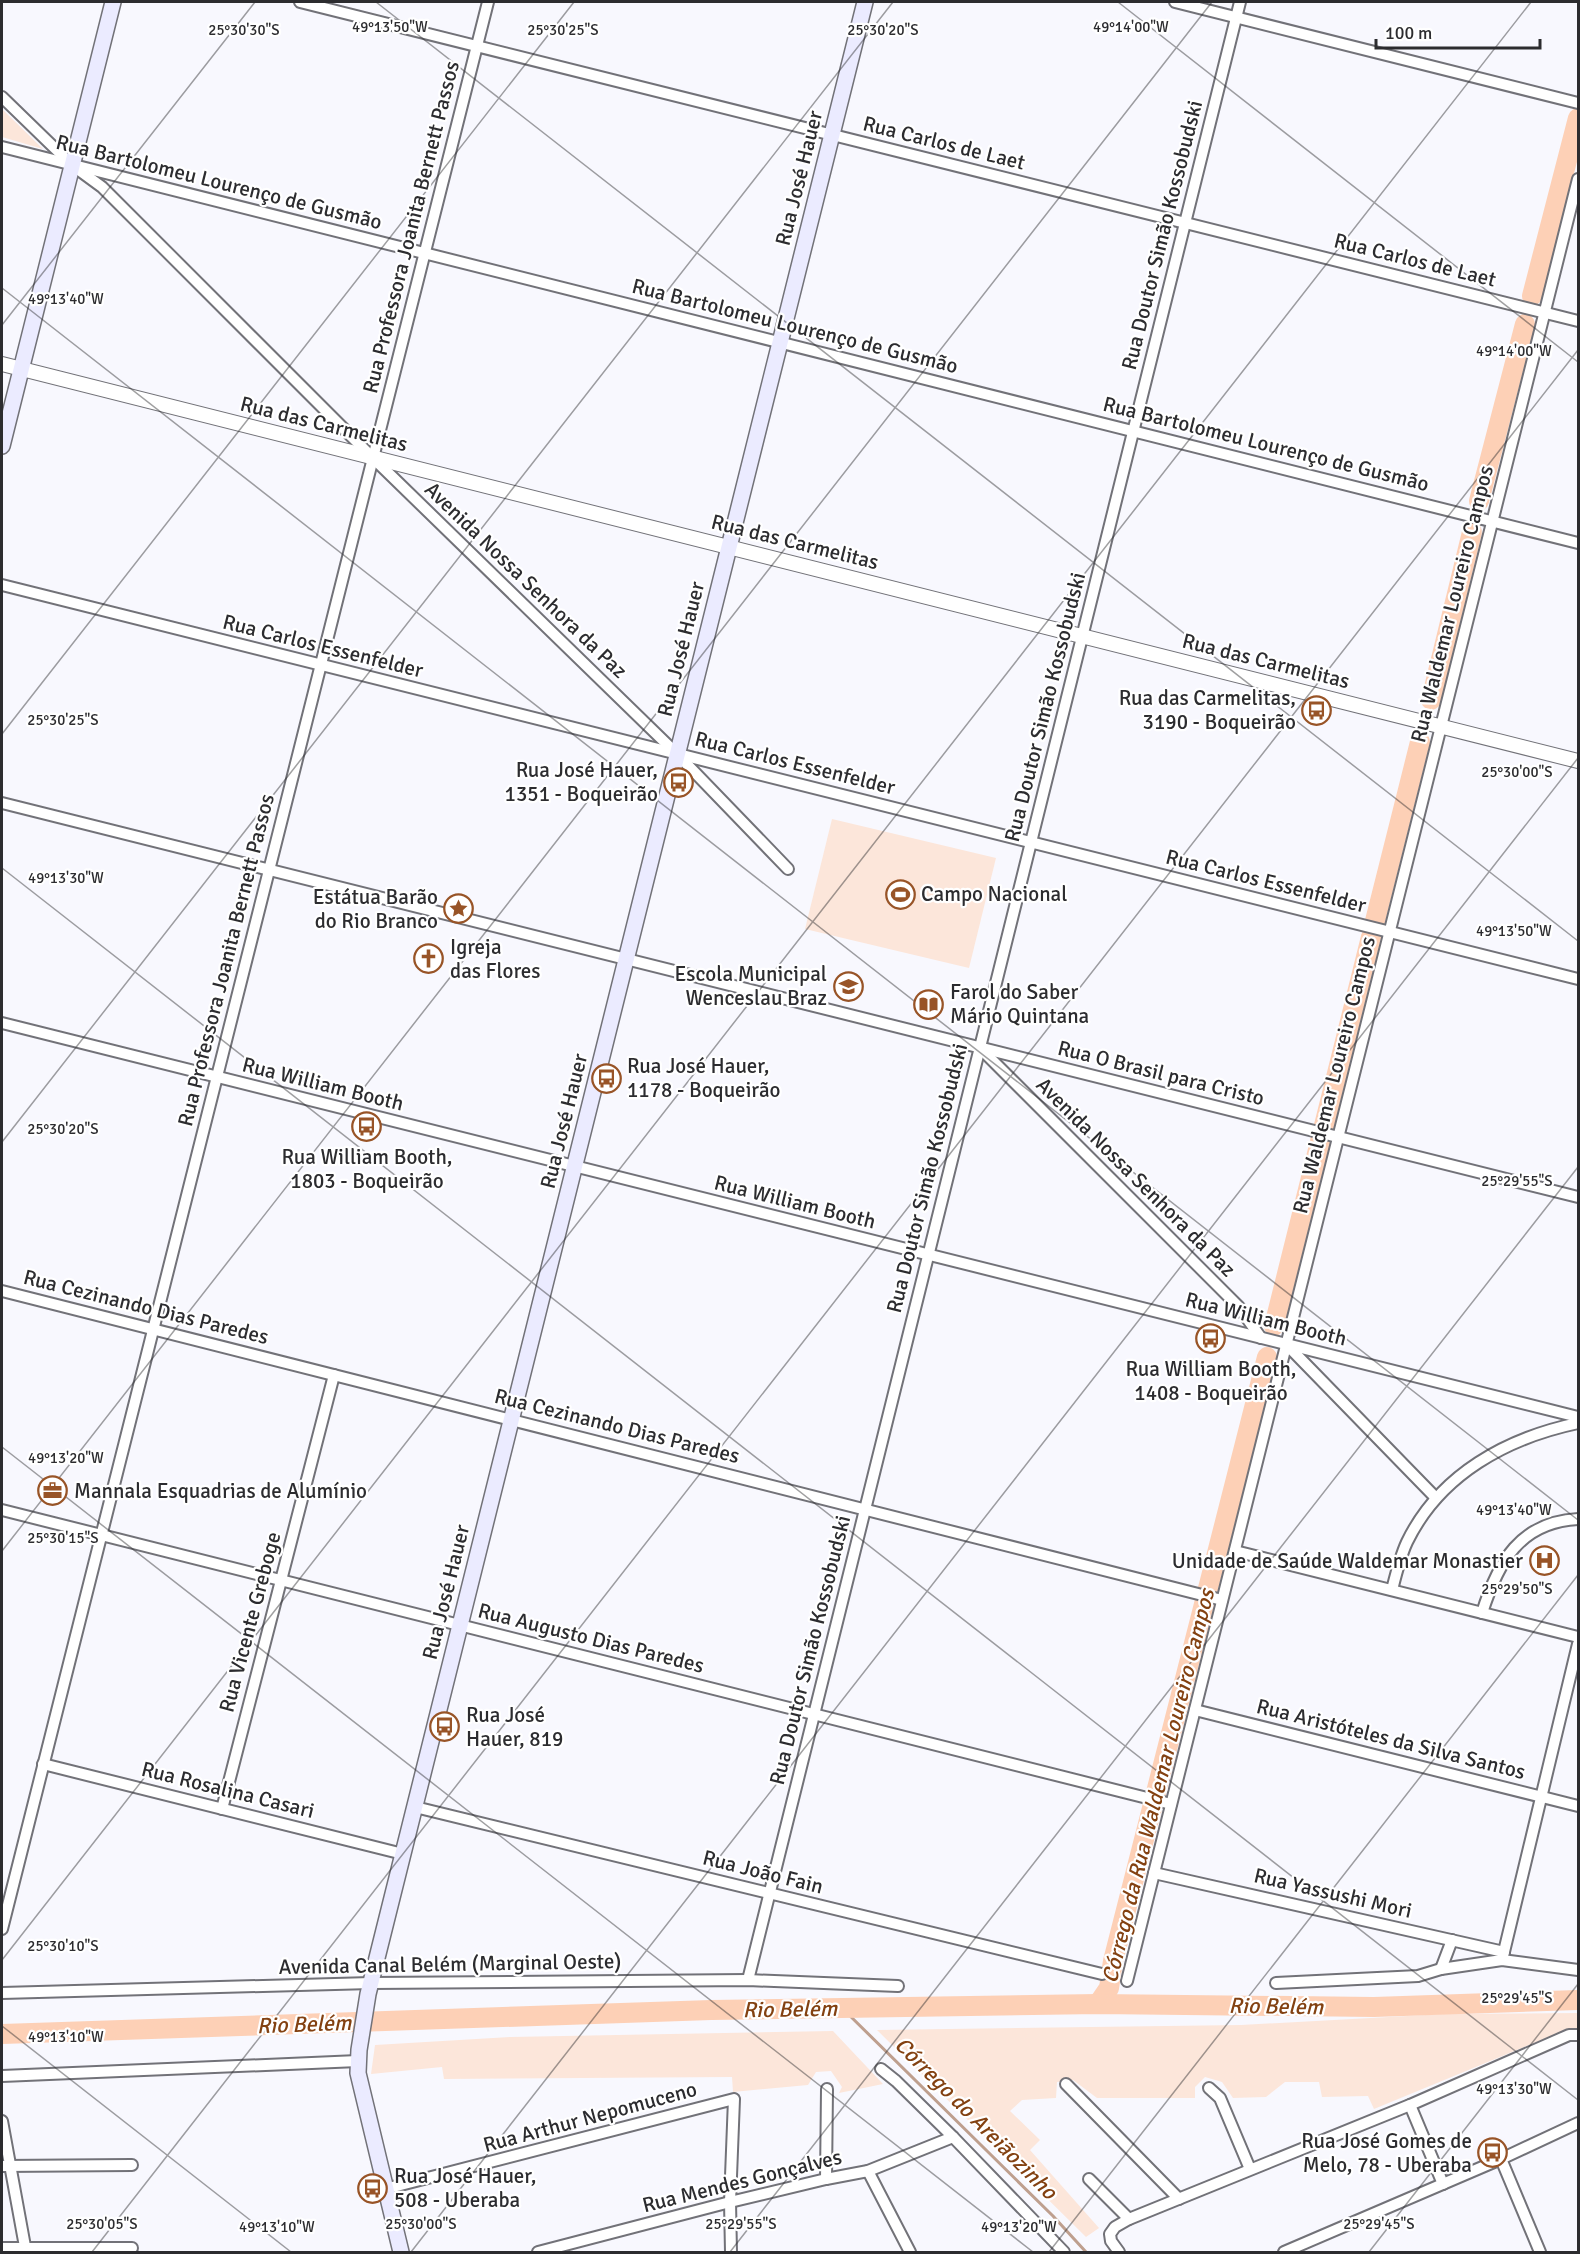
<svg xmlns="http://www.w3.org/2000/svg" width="1580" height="2254" font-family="Signika,sans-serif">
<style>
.green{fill:#fce6da}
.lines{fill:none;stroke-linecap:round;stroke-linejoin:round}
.stream{stroke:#be9f8e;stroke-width:3}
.river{stroke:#fdd0b6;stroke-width:20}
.minor-casing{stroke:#727278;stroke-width:14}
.tertiary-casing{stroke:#727278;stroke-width:16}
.secondary-casing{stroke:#727278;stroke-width:18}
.minor{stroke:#fff;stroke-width:10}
.tertiary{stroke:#fff;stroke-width:14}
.secondary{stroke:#ebebff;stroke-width:15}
.ticks{fill:none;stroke:#2c2c2f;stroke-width:1.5;stroke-opacity:0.45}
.labels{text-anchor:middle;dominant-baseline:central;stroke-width:4.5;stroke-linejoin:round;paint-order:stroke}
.street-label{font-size:21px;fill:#2c2c2f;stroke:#fff}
.poi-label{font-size:21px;fill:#2c2c2f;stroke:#fff;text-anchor:start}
.water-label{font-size:22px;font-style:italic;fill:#834111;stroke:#fff}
.ticks-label{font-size:15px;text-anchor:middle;fill:#2c2c2f;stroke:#fff;stroke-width:4.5;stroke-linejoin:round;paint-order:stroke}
</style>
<rect width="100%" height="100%" fill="#f8f8fe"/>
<!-- green -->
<g class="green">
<path d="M2 109 43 149 2 137Z"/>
<path d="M832 819 996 858 969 968 805 929Z"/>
<path d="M1578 2013V2030L1563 2031 1374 2109 1368 2096 1322 2097 1319 2082H1285L1266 2097 1233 2098 1222 2082 1205 2077 1195 2087V2098H1097L1073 2080 1057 2082 1056 2098 1022 2100 1010 2111 1040 2140 1030 2150 1099 2228 1086 2237 877 2030 1241 2025 1444 2014Z"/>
<path d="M833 2031 883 2084 839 2093 842 2087 831 2071 816 2072 808 2085 733 2092 732 2077 444 2079 442 2067 371 2074 375 2045 510 2037Z"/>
</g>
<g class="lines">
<!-- stream -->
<path class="stream" d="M842 2008 1053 2216 1086 2252"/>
<!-- river -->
<g class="river">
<path d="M1532 296 1578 118"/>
<path d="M1479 501 1525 324"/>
<path d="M1431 700 1472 532"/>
<path d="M1375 921 1420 742"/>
<path d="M1274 1326 1371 937"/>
<path d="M1098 2004 1109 1988 1113 1961 1267 1357"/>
<path d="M2 2034 711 2010 1098 2004 1374 2007 1578 2000"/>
</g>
<defs>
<g id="minor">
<path d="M300 2 1578 321"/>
<path d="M1175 2 1578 103"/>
<path d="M2 97 72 165 102 187 373 458 677 754 788 869"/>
<path d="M2 147 1578 543"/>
<path d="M2 585 1578 979"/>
<path d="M2 803 1578 1197"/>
<path d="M2 1023 1578 1417"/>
<path d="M980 1048 1239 1307 1261 1338"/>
<path d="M2 1291 1222 1600"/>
<path d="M1287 1345 1436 1498"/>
<path d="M2 1510 1171 1804"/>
<path d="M1235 1551 1578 1637"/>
<path d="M1392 1590C1396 1574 1400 1557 1407 1542 1440 1474 1507 1438 1578 1423"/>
<path d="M1482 1613C1498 1562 1520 1522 1578 1519"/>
<path d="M1195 1710 1578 1806"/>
<path d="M43 1764 403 1854"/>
<path d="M415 1807 1102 1974"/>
<path d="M222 1809 334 1375"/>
<path d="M1154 1873 1504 1952"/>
<path d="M2 1929 488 2"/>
<path d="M1502 1960 1578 1644"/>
<path d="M1441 1969 1452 1940"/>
<path d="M748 1980 1240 2"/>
<path d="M1127 1981 1578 179"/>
<path d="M1276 1983 1418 1976 1441 1969 1502 1960 1578 1970"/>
<path d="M2 1993 371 1983 748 1980 898 1986"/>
<path d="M881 2069 896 2081 953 2137 1064 2252"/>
<path d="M2 2076 358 2061"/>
<path d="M1066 2084 1179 2199"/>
<path d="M1209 2088 1220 2098 1250 2169"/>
<path d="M1410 2105 1443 2184"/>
<path d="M2 2121 26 2252"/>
<path d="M1501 2159 1540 2252"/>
<path d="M2 2166 132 2165"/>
<path d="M868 2171 910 2252"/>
<path d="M826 2179 827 2089"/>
<path d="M1089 2179 1129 2219"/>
<path d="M385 2189 734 2099 730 2202 731 2252"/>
<path d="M2 2248H132"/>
<path d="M538 2252 730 2202 826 2179 868 2171 953 2137"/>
<path d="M1119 2252 1111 2241 1110 2234 1115 2227 1129 2219 1410 2105 1569 2035H1578"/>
<path d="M1284 2252 1501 2159 1578 2123"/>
</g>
<path id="tertiary" d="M2 364 1578 761"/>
<g id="secondary">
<path d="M2 446 113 2"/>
<path d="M401 2252 358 2073 359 2050 368 1994 865 2"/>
</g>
</defs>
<!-- minor casing -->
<use href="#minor" class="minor-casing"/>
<!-- tertiary casing -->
<use href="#tertiary" class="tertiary-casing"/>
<!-- secondary casing -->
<use href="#secondary" class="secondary-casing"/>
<!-- minor -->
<use href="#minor" class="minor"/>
<!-- tertiary -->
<use href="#tertiary" class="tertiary"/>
<!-- secondary -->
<use href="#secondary" class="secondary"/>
</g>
<!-- ticks -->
<path class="ticks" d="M376 2 1578 941M1118 2 1578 362M2 288 1578 1520M2 325 255 2M2 734 574 2M2 868 1578 2100M2 1142 893 2M2 1447 1033 2252M2 1551 1212 2M2 1960 1531 2M2 2026 291 2252M92 2252 1578 350M411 2252 1578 758M730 2252 1578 1167M1049 2252 1578 1575M1369 2252 1578 1984"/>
<!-- icons -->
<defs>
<symbol id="bus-ring" viewBox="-11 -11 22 22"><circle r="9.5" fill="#fff" stroke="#985427" stroke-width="1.5"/><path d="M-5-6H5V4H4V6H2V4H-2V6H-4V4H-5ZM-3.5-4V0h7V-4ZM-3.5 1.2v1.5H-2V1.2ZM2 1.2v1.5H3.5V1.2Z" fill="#985427"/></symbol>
<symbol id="stadium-ring" viewBox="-11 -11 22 22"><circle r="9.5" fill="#fff" stroke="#985427" stroke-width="1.5"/><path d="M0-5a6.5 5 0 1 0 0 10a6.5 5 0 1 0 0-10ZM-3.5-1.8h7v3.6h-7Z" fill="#985427"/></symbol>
<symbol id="sight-ring" viewBox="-11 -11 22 22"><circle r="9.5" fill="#fff" stroke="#985427" stroke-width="1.5"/><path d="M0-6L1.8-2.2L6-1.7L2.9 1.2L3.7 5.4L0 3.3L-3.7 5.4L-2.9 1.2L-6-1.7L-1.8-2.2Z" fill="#985427"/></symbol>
<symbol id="church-ring" viewBox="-11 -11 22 22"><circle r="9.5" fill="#fff" stroke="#985427" stroke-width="1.5"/><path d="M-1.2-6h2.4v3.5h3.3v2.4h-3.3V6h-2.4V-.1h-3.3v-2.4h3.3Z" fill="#985427"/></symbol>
<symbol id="school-ring" viewBox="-11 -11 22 22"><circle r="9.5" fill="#fff" stroke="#985427" stroke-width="1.5"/><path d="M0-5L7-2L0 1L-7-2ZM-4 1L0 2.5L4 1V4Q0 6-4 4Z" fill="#985427"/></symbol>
<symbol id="library-ring" viewBox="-11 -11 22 22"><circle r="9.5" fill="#fff" stroke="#985427" stroke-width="1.5"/><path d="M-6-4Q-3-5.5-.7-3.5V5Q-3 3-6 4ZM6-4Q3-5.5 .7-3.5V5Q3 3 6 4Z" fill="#985427"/></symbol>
<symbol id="office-ring" viewBox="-11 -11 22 22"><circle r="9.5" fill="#fff" stroke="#985427" stroke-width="1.5"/><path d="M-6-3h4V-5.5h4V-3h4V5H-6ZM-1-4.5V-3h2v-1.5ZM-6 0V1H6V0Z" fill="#985427"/></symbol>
<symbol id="hospital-ring" viewBox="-11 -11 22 22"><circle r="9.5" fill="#fff" stroke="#985427" stroke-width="1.5"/><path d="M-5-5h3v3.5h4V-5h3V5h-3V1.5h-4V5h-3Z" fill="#985427"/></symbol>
</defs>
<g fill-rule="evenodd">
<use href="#bus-ring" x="1300" y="694" width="33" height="33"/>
<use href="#bus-ring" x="662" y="766" width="33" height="33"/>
<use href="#stadium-ring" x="884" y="878" width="33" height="33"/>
<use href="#sight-ring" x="442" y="892" width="33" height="33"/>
<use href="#church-ring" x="412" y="942" width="33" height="33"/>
<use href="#school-ring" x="832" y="970" width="33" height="33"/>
<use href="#library-ring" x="912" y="988" width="33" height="33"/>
<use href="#bus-ring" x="590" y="1062" width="33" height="33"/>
<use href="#bus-ring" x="350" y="1110" width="33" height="33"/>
<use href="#bus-ring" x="1194" y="1322" width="33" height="33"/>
<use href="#office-ring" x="36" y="1474" width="33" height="33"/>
<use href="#hospital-ring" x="1528" y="1544" width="33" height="33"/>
<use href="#bus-ring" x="428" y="1710" width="33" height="33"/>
<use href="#bus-ring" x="1476" y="2136" width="33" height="33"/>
<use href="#bus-ring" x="356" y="2172" width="33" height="33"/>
</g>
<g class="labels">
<!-- street labels -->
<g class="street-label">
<text transform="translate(944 143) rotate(14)">Rua Carlos de Laet</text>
<text transform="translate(799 178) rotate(-76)">Rua José Hauer</text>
<text transform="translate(219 182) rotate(14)">Rua Bartolomeu Lourenço de Gusmão</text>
<text transform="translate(411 227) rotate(-76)">Rua Professora Joanita Bernett Passos</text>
<text transform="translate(1162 235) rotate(-76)">Rua Doutor Simão Kossobudski</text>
<text transform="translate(1415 260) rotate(14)">Rua Carlos de Laet</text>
<text transform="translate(795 326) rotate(14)">Rua Bartolomeu Lourenço de Gusmão</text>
<text transform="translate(324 424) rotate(14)">Rua das Carmelitas</text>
<text transform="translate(1266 444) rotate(14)">Rua Bartolomeu Lourenço de Gusmão</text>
<text transform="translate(795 542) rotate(14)">Rua das Carmelitas</text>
<text transform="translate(526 580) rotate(44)">Avenida Nossa Senhora da Paz</text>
<text transform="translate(1452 604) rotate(-76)">Rua Waldemar Loureiro Campos</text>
<text transform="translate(323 646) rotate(14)">Rua Carlos Essenfelder</text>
<text transform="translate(681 649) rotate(-76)">Rua José Hauer</text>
<text transform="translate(1266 661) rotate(14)">Rua das Carmelitas</text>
<text transform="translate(1045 707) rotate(-76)">Rua Doutor Simão Kossobudski</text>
<text transform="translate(795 763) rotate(14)">Rua Carlos Essenfelder</text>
<text transform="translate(1266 881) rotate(14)">Rua Carlos Essenfelder</text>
<text transform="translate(226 960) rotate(-76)">Rua Professora Joanita Bernett Passos</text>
<text transform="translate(1161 1073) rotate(14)">Rua O Brasil para Cristo</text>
<text transform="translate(1334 1075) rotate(-76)">Rua Waldemar Loureiro Campos</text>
<text transform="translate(323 1084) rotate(14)">Rua William Booth</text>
<text transform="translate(564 1121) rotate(-76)">Rua José Hauer</text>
<text transform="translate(1136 1177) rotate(45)">Avenida Nossa Senhora da Paz</text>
<text transform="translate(927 1178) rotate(-76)">Rua Doutor Simão Kossobudski</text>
<text transform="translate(795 1202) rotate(14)">Rua William Booth</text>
<text transform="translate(146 1307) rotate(14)">Rua Cezinando Dias Paredes</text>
<text transform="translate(1266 1319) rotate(14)">Rua William Booth</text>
<text transform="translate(617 1426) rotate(14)">Rua Cezinando Dias Paredes</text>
<text transform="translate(446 1592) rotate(-76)">Rua José Hauer</text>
<text transform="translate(250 1622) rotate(-75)">Rua Vicente Greboge</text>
<text transform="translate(591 1638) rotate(14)">Rua Augusto Dias Paredes</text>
<text transform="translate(810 1650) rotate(-76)">Rua Doutor Simão Kossobudski</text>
<text transform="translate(1391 1739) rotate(14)">Rua Aristóteles da Silva Santos</text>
<text transform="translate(228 1790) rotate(14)">Rua Rosalina Casari</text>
<text transform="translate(763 1872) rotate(14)">Rua João Fain</text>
<text transform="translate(1333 1893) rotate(13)">Rua Yassushi Mori</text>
<text transform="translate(450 1964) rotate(-1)">Avenida Canal Belém (Marginal Oeste)</text>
<text transform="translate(590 2117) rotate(-15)">Rua Arthur Nepomuceno</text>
<text transform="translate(742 2181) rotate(-14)">Rua Mendes Gonçalves</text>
</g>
<!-- poi labels -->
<g class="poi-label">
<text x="1296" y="698" text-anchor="end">Rua das Carmelitas,<tspan x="1296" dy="24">3190 - Boqueirão</tspan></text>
<text x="658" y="770" text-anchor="end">Rua José Hauer,<tspan x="658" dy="24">1351 - Boqueirão</tspan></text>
<text x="921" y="894">Campo Nacional</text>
<text x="438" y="897" text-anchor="end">Estátua Barão<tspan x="438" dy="24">do Rio Branco</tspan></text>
<text x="450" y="947">Igreja<tspan x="450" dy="24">das Flores</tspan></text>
<text x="827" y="974" text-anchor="end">Escola Municipal<tspan x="827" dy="24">Wenceslau Braz</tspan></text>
<text x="950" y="992">Farol do Saber<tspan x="950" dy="24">Mário Quintana</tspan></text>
<text x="627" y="1066">Rua José Hauer,<tspan x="627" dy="24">1178 - Boqueirão</tspan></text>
<text x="367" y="1157" text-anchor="middle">Rua William Booth,<tspan x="367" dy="24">1803 - Boqueirão</tspan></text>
<text x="1211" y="1369" text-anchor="middle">Rua William Booth,<tspan x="1211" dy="24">1408 - Boqueirão</tspan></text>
<text x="74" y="1491">Mannala Esquadrias de Alumínio</text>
<text x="1523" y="1561" text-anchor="end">Unidade de Saúde Waldemar Monastier</text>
<text x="466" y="1715">Rua José<tspan x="466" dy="24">Hauer, 819</tspan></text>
<text x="1472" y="2141" text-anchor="end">Rua José Gomes de<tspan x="1472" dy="24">Melo, 78 - Uberaba</tspan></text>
<text x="394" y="2176">Rua José Hauer,<tspan x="394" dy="24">508 - Uberaba</tspan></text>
</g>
<!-- water labels -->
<g class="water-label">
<text transform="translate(1158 1786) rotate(-76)">Córrego da Rua Waldemar Loureiro Campos</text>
<text transform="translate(1276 2006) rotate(1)">Rio Belém</text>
<text transform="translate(790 2009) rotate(-1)">Rio Belém</text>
<text transform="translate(304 2024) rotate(-2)">Rio Belém</text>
<text transform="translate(976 2118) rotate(45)">Córrego do Areiãozinho</text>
</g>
</g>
<g class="ticks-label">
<text x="390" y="32">49°13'50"W</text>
<text x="1131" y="32">49°14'00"W</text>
<text x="244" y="35">25°30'30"S</text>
<text x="563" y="35">25°30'25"S</text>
<text x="883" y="35">25°30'20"S</text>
<text x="66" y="304">49°13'40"W</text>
<text x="1514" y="356">49°14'00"W</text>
<text x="63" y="725">25°30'25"S</text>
<text x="1517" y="777">25°30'00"S</text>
<text x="66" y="883">49°13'30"W</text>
<text x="1514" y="936">49°13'50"W</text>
<text x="63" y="1134">25°30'20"S</text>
<text x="1517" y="1186">25°29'55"S</text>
<text x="66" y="1463">49°13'20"W</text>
<text x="1514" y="1515">49°13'40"W</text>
<text x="63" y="1543">25°30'15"S</text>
<text x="1517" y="1594">25°29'50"S</text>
<text x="63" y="1951">25°30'10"S</text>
<text x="1517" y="2003">25°29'45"S</text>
<text x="66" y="2042">49°13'10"W</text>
<text x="1514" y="2094">49°13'30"W</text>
<text x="102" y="2229">25°30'05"S</text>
<text x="421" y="2229">25°30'00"S</text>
<text x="741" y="2229">25°29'55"S</text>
<text x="1379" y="2229">25°29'45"S</text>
<text x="277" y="2232">49°13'10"W</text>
<text x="1019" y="2232">49°13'20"W</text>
</g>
<!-- border -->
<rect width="1580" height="2254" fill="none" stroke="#2c2c2f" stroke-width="6"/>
<!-- scale -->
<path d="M1376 39v9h164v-9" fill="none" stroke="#2c2c2f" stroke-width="3"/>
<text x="1385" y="39" font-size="18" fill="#2c2c2f" stroke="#ffffff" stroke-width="4.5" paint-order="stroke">100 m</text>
</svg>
